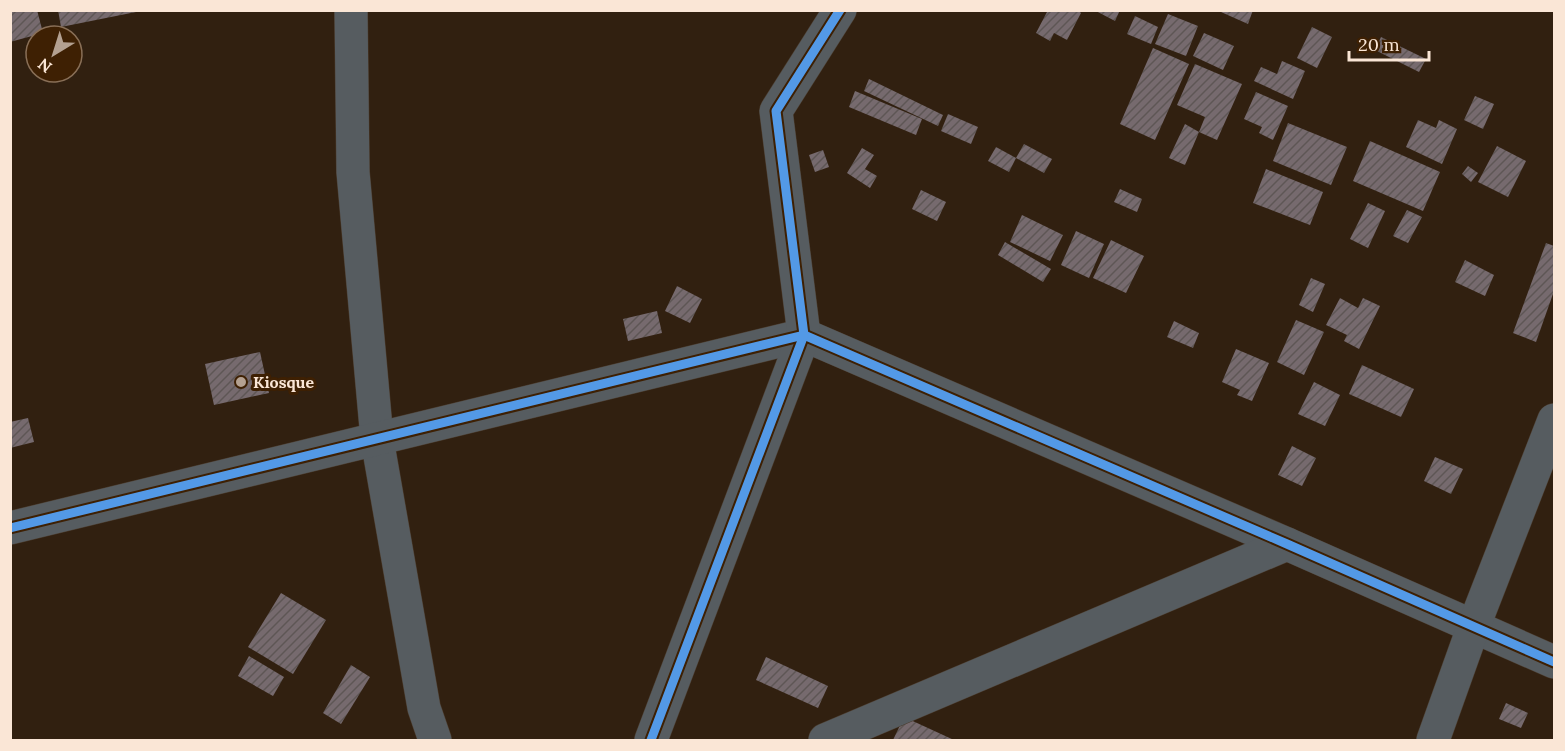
<svg xmlns="http://www.w3.org/2000/svg" width="1565" height="751" font-family="Lora,serif">
<style>
.building{fill:url(#building-hatch)}
.lines{fill:none;stroke-linecap:round;stroke-linejoin:round}
.minor-casing{stroke:#4b3c2e;stroke-width:34}
.minor{stroke:#565c60;stroke-width:33}
.cycleway-casing{stroke:#3e2003;stroke-width:13}
.cycleway{stroke:#5399e6;stroke-width:9}
.poi-dot{fill:#b4a191;stroke:#3e2003;stroke-width:2}
.labels{text-anchor:middle;dominant-baseline:central;stroke-width:6;stroke-linejoin:round;paint-order:stroke}
.poi-label{font-size:16px;font-weight:bold;fill:#fae6d6;stroke:#3e2003;text-anchor:start}
</style>
<defs>
<pattern id="building-hatch" width="6" height="6" patternUnits="userSpaceOnUse" patternTransform="scale(1.5)"><rect width="6" height="6" fill="#766a6e"/><path d="M-1 1l2-2M0 6l6-6M5 7l2-2" fill="none" stroke="#5e5655"/></pattern>
</defs>
<rect width="100%" height="100%" fill="#312010"/>
<!-- building -->
<g class="building">
<path d="M10 10H37L43 33 10 42Z"/>
<path d="M58 10H136V12L61 27Z"/>
<path d="M1048 10H1078L1081 13 1067 40 1054 33 1050 41 1036 33Z"/>
<path d="M1094 10H1120L1115 21Z"/>
<path d="M1222 10H1253L1248 24 1221 12Z"/>
<path d="M1168 14 1198 26 1186 56 1155 44Z"/>
<path d="M1135 16 1158 27 1151 44 1127 34Z"/>
<path d="M1312 27 1332 37 1317 68 1297 58Z"/>
<path d="M1204 33 1234 46 1223 70 1193 56Z"/>
<path d="M1381 37 1426 59 1419 72 1375 50Z"/>
<path d="M1153 48 1189 64 1155 140 1120 124Z"/>
<path d="M1282 61 1305 71 1293 99 1254 81 1261 67 1277 74Z"/>
<path d="M1195 64 1242 84 1217 140 1199 132 1185 165 1169 158 1185 124 1199 132 1205 117 1177 105Z"/>
<path d="M869 79 943 115 938 126 864 91Z"/>
<path d="M855 91 922 119 916 135 849 107Z"/>
<path d="M1256 92 1288 106 1273 140 1259 133 1262 127 1244 119Z"/>
<path d="M1475 96 1494 104 1483 129 1464 120Z"/>
<path d="M948 114 978 127 971 144 941 131Z"/>
<path d="M1418 120 1436 128 1439 120 1457 129 1442 164 1406 147Z"/>
<path d="M1288 123 1347 147 1331 185 1273 161Z"/>
<path d="M1370 141 1440 172 1423 211 1353 181Z"/>
<path d="M1024 144 1052 159 1044 173 1016 158Z"/>
<path d="M1497 146 1526 161 1508 197 1478 182Z"/>
<path d="M996 147 1016 158 1009 172 988 161Z"/>
<path d="M862 148 874 155 865 169 877 176 870 188 847 173Z"/>
<path d="M823 150 829 167 815 172 809 155Z"/>
<path d="M1468 166 1478 173 1471 182 1462 174Z"/>
<path d="M1266 169 1323 192 1310 225 1253 203Z"/>
<path d="M1120 189 1142 199 1137 212 1114 202Z"/>
<path d="M921 190 946 202 937 221 912 209Z"/>
<path d="M1368 203 1385 211 1368 248 1350 239Z"/>
<path d="M1407 210 1422 217 1408 243 1393 236Z"/>
<path d="M1022 215 1063 235 1050 261 1010 242Z"/>
<path d="M1076 231 1104 244 1089 278 1061 265Z"/>
<path d="M1111 240 1144 256 1126 293 1093 278Z"/>
<path d="M1005 242 1051 269 1043 282 998 255Z"/>
<path d="M1546 243 1554 246V291L1536 342 1513 333Z"/>
<path d="M1465 260 1494 275 1485 296 1455 282Z"/>
<path d="M1311 278 1325 284 1313 312 1299 305Z"/>
<path d="M677 286 702 299 690 323 665 311Z"/>
<path d="M1340 298 1358 308 1363 298 1380 306 1359 349 1344 341 1347 335 1326 325Z"/>
<path d="M657 311 662 333 628 341 623 319Z"/>
<path d="M1296 320 1324 332 1304 375 1277 362Z"/>
<path d="M1174 321 1199 333 1193 348 1167 337Z"/>
<path d="M1236 349 1269 363 1252 401 1237 395 1240 390 1222 382Z"/>
<path d="M260 352 269 393 214 405 205 364Z"/>
<path d="M1362 365 1414 389 1401 417 1349 394Z"/>
<path d="M1314 382 1340 395 1325 426 1298 414Z"/>
<path d="M28 418 34 442 10 448V422Z"/>
<path d="M1292 446 1316 458 1302 486 1278 475Z"/>
<path d="M1435 457 1463 469 1451 494 1424 481Z"/>
<path d="M281 593 326 620 293 674 248 647Z"/>
<path d="M249 656 284 677 273 696 238 676Z"/>
<path d="M766 657 828 686 818 708 756 680Z"/>
<path d="M351 665 370 677 341 724 323 713Z"/>
<path d="M1506 703 1528 713 1521 728 1499 719Z"/>
<path d="M904 717 954 740H893Z"/>
</g>
<g class="lines">
<defs>
<g id="minor">
<path d="M351 10 353 172 377 439 424 708 435 740"/>
<path d="M10 528 804 335 1287 544 1554 662"/>
<path d="M651 740 804 335 776 111 840 10"/>
<path d="M825 740 1287 544"/>
<path d="M1433 740 1473 628 1554 420"/>
</g>
</defs>
<!-- minor casing -->
<use href="#minor" class="minor-casing"/>
<!-- minor -->
<use href="#minor" class="minor"/>
<defs>
<g id="cycleway">
<path d="M10 528 804 335 1287 544 1554 662"/>
<path d="M651 740 804 335 776 111 840 10"/>
</g>
</defs>
<!-- cycleway casing -->
<use href="#cycleway" class="cycleway-casing"/>
<!-- cycleway -->
<use href="#cycleway" class="cycleway"/>
</g>
<!-- markers -->
<circle class="poi-dot" cx="241" cy="382" r="6"/>
<g class="labels">
<!-- poi labels -->
<g class="poi-label">
<text x="253" y="382">Kiosque</text>
</g>
</g>
<!-- border -->
<rect width="1565" height="751" fill="none" stroke="#fae6d6" stroke-width="24"/>
<!-- north arrow -->
<g transform="translate(54 54) rotate(218)"><circle r="28" fill="#3e2003" stroke="#896f57" stroke-width="1.5"/>
<path d="M0-4.5L10 22L0 15L-10 22Z" fill="#b4a191"/>
<text y="-9" font-size="16" font-weight="bold" text-anchor="middle" fill="#fae6d6">N</text>
</g>
<!-- scale -->
<path d="M1349 51v9h80v-9" fill="none" stroke="#fae6d6" stroke-width="3"/>
<text x="1358" y="51" font-size="18" fill="#fae6d6" stroke="#3e2003" stroke-width="4.5" paint-order="stroke">20 m</text>
</svg>
